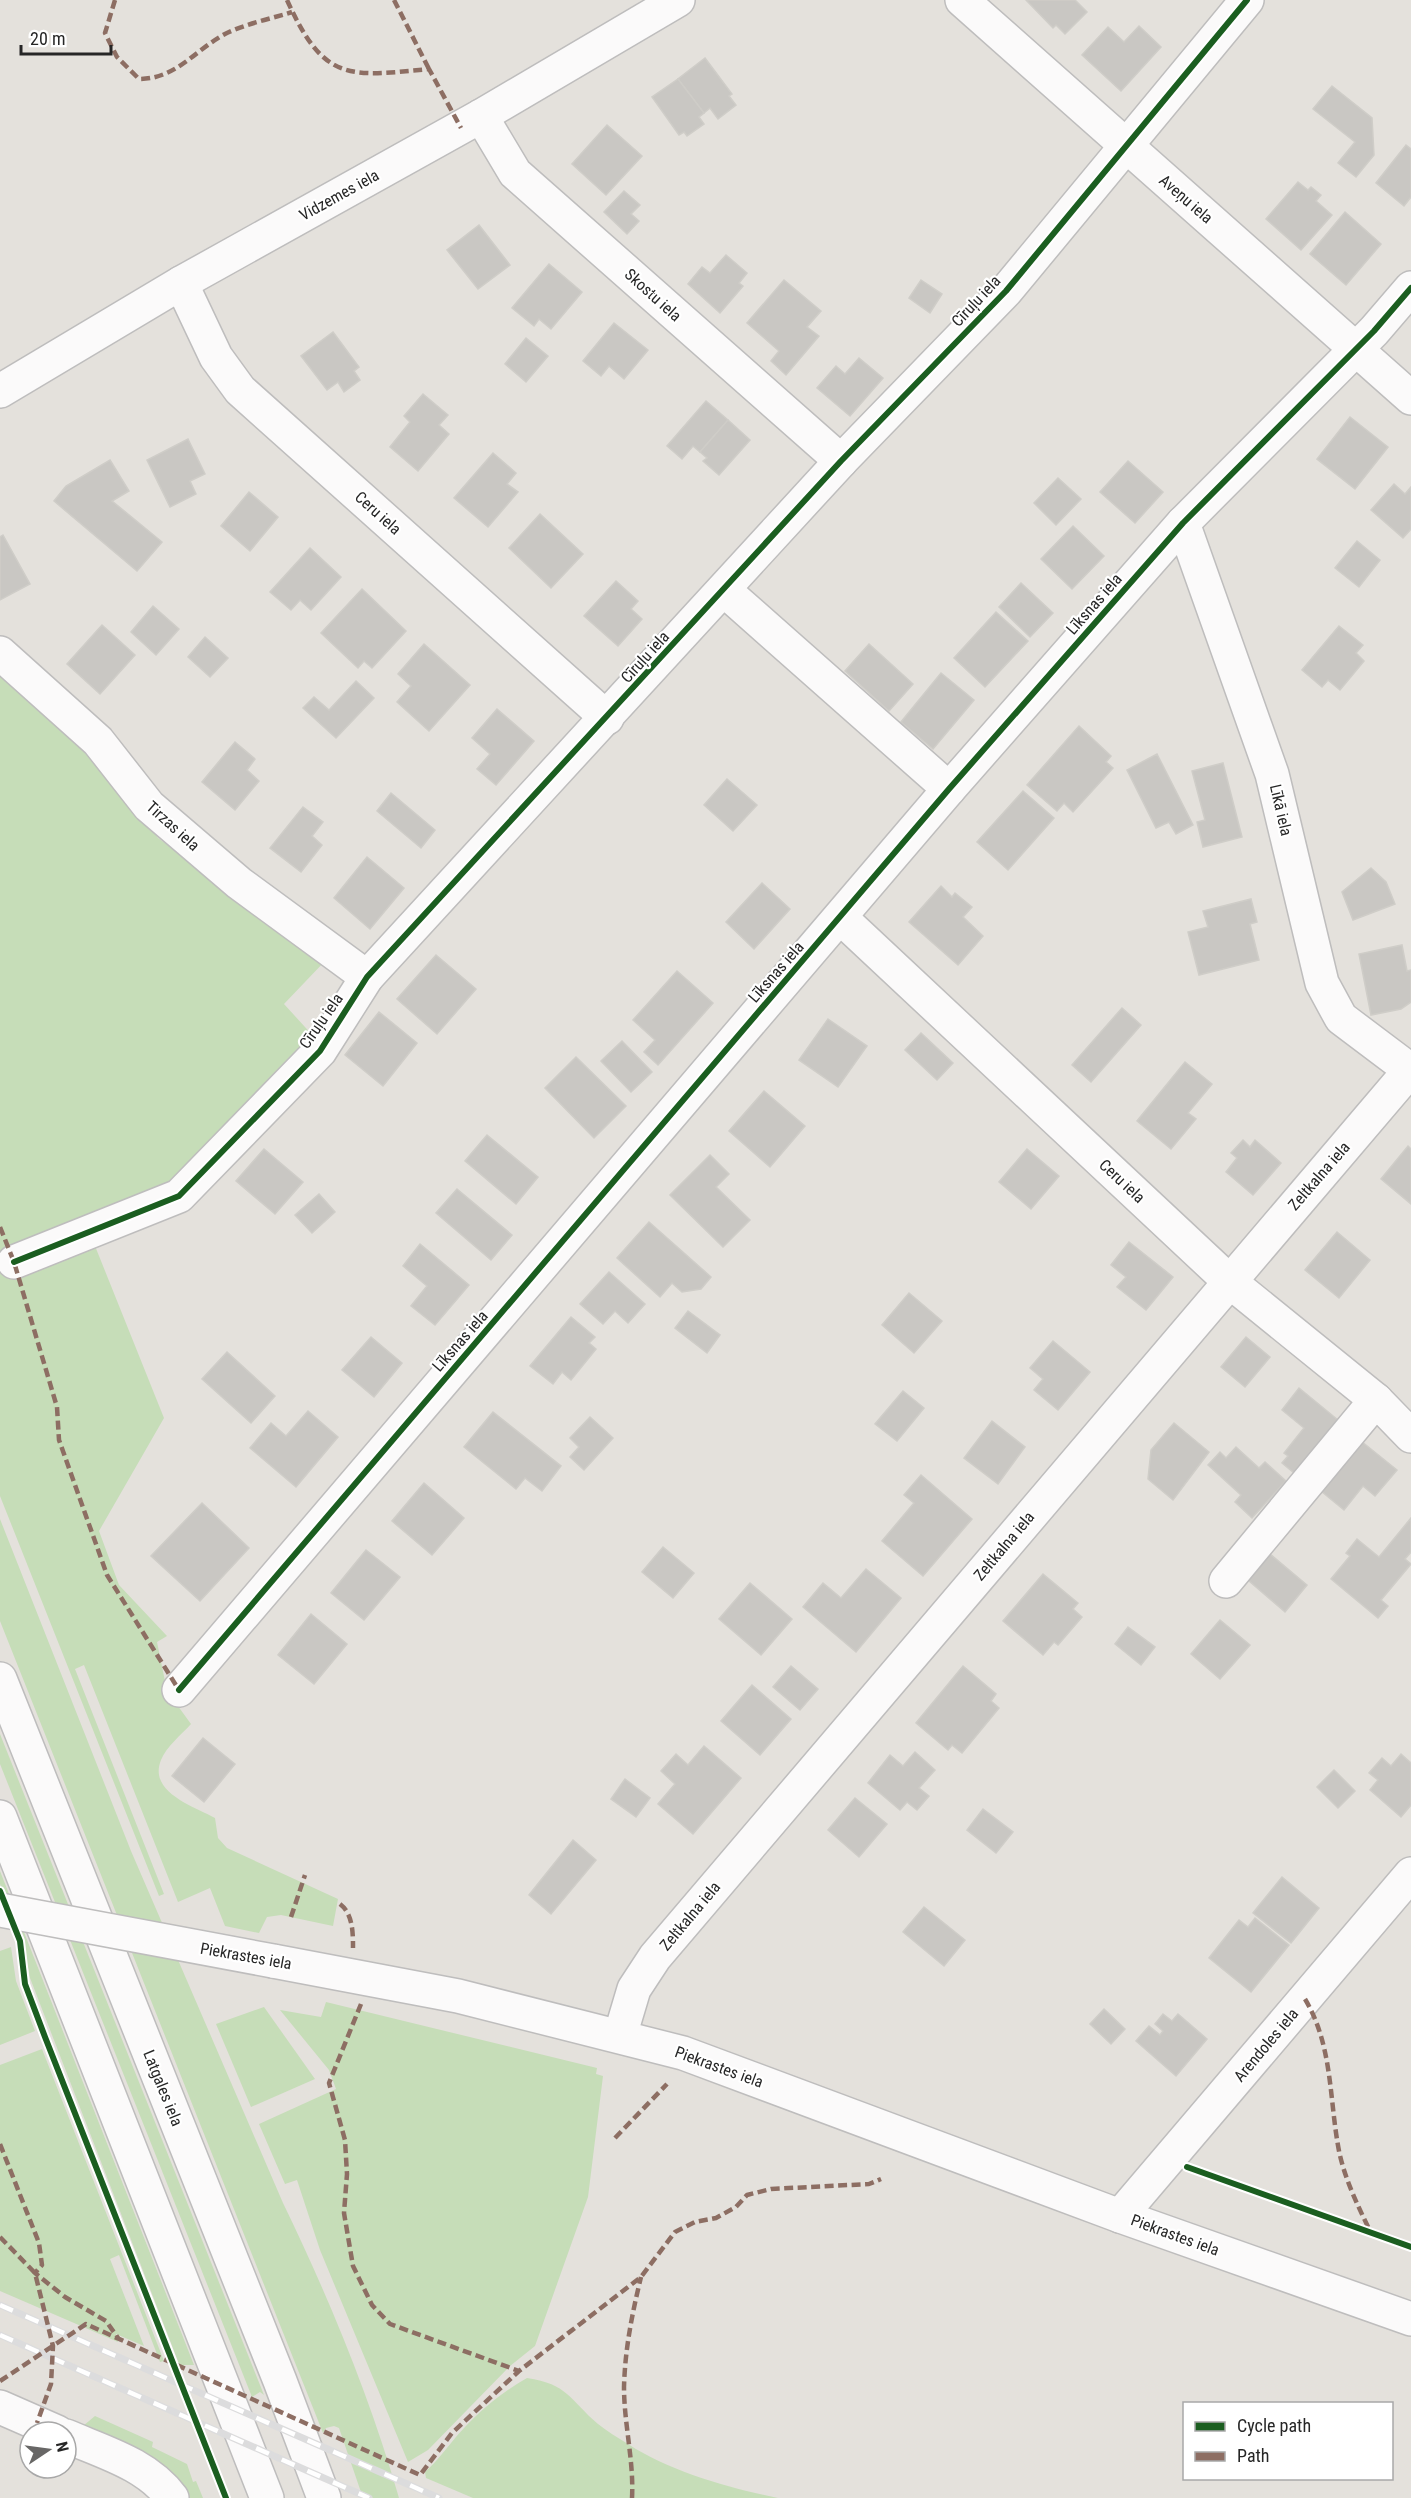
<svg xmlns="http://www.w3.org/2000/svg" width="1411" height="2498" font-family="'Roboto Condensed',sans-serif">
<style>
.green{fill:#c6ddb8}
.building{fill:#c9c7c3;stroke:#cfcdc8;stroke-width:1.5}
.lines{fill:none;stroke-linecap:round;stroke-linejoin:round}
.street-casing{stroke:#bebdbd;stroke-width:36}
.secondary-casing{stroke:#bebdbd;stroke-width:36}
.street{stroke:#fbfafa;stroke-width:33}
.secondary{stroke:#fbfafa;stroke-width:33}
.rail-casing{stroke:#dcdcdd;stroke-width:7}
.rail{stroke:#fff;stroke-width:4.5;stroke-dasharray:14;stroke-linecap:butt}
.street-bridge-casing{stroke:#bebdbd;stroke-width:36;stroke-linecap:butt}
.street-bridge{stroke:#fbfafa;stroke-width:33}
.quiet{stroke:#8d6e63;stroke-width:4.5;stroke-dasharray:9 4.5;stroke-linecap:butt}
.cycleway-casing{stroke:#fff;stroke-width:10}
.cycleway{stroke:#1b5e20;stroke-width:6}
.labels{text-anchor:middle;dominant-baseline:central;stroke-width:4.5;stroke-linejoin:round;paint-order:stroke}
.street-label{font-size:16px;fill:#262626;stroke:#fff}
</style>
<rect width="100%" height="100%" fill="#e4e1dc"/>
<!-- green -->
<g class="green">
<path d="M0 663 94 748 158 838 326 960 284 1004 315 1038 177 1188 87 1226 164 1418 99 1531 119 1585 167 1636 157 1642 167 1691 191 1724C182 1734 166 1747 161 1760 148 1792 193 1806 215 1818L218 1838 227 1848 338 1899 333 1926 281 1915 267 1917 259 1933 225 1926 210 1888 178 1902 84 1665 75 1669 164 1894 159 1896 0 1496Z"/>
<path d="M0 1519 131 1851 283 2203C329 2298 370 2397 399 2498H363L339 2428 334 2426 326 2428 323 2433 0 1621Z"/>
<path d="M0 1734 264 2395 260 2392 252 2397 0 1764Z"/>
<path d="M0 1871 194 2365H184L181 2369 30 1978 23 1942 0 1884Z"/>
<path d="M11 1947 16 1981 35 2031 0 2045V1951Z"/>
<path d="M326 2002 597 2068 596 2074 603 2076 588 2197 535 2346 510 2366 428 2450 408 2462 320 2250 297 2180 285 2184 259 2124 336 2089 329 2070 280 2010 321 2017Z"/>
<path d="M264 2007 315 2079 251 2107 216 2024Z"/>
<path d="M42 2049 164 2361 160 2362 119 2255 110 2259 144 2346 116 2334 118 2342 0 2291V2065Z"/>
<path d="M527 2378C568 2384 570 2400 598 2424 607 2431 618 2438 628 2444 671 2472 729 2488 778 2498H473L426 2478 425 2472C441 2458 451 2441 465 2427 484 2407 504 2391 527 2378Z"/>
<path d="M95 2416 153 2442 152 2447 187 2464 193 2482 196 2481 203 2498H184L83 2426Z"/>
</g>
<!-- building -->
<g class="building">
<path d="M1026 0H1075L1087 12 1065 34 1056 25 1053 28Z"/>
<path d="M1139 26 1161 47 1121 91 1082 55 1108 27 1124 42Z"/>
<path d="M705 58 732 94 729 96 736 105 718 119 710 108 704 113 678 79Z"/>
<path d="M678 79 704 113 699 117 704 124 687 136 684 132 679 135 652 97Z"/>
<path d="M1332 86 1372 118 1374 155 1356 177 1338 163 1355 142 1313 109Z"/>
<path d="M607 125 642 156 606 195 572 164Z"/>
<path d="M1406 145 1411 149V197L1404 206 1376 183Z"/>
<path d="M1298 182 1308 190 1311 187 1321 195 1316 201 1332 215 1301 250 1266 219Z"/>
<path d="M624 191 640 205 631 214 639 221 627 234 604 212Z"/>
<path d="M1345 212 1381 244 1346 285 1310 254Z"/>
<path d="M479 225 510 265 478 289 447 250Z"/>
<path d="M726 255 747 273 739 283 743 286 720 313 688 284 702 267 710 273Z"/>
<path d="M549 264 582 292 551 329 539 319 534 326 512 308Z"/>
<path d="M784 280 821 311 807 327 819 336 786 375 771 361 779 351 747 323Z"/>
<path d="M921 280 942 294 930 313 909 298Z"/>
<path d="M614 323 648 350 624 379 609 366 601 376 583 361Z"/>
<path d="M333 332 359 367 354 371 360 380 344 392 338 382 327 390 301 356Z"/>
<path d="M526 338 548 356 526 382 505 364Z"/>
<path d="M859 358 883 378 850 416 817 388 836 366 845 374Z"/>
<path d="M423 394 448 415 439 425 449 434 418 471 390 447 410 422 404 416Z"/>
<path d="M706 401 728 420 700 452 693 446 682 459 667 446Z"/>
<path d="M1350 417 1388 447 1355 489 1317 459Z"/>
<path d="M728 420 750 440 719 475 703 461 707 458 700 452Z"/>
<path d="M188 439 205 474 190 481 196 494 170 507 147 460Z"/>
<path d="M493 453 516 473 507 484 518 492 488 527 454 498Z"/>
<path d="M110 460 129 491 112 501 162 542 137 571 54 501 66 486Z"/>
<path d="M1128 461 1163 492 1135 523 1100 492Z"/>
<path d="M1058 478 1081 499 1056 525 1034 503Z"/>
<path d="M1394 484 1405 494 1411 487V529L1403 538 1371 510Z"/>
<path d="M249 492 278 517 250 551 221 526Z"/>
<path d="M540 514 583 554 551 588 509 548Z"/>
<path d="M1073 526 1104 556 1072 589 1041 559Z"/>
<path d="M3 535 30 584 0 600V537Z"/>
<path d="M1357 541 1380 560 1359 587 1335 568Z"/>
<path d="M310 548 341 577 311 610 300 600 291 610 270 592Z"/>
<path d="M616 581 638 601 631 609 642 619 618 646 584 616Z"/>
<path d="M1021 583 1053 613 1030 637 999 607Z"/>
<path d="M362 589 406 631 372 668 364 661 358 668 321 633Z"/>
<path d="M153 606 179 629 156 655 131 632Z"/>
<path d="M996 612 1028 641 985 687 954 658Z"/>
<path d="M102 625 135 655 100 694 67 664Z"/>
<path d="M1339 626 1363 645 1356 653 1364 661 1340 690 1328 680 1322 687 1302 670Z"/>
<path d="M205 637 228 658 210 677 188 657Z"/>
<path d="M424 644 470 685 429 731 397 702 411 686 398 674Z"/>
<path d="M869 644 913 684 889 711 845 671Z"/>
<path d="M941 673 974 700 933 749 901 722Z"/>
<path d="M356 681 374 698 336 738 303 708 314 697 329 710Z"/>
<path d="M497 709 534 741 496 785 477 769 490 754 472 738Z"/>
<path d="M1079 726 1111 756 1106 762 1113 768 1073 812 1064 803 1057 811 1027 785Z"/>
<path d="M235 742 255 759 247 770 259 781 235 810 202 782Z"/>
<path d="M1157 754 1193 825 1176 834 1169 822 1156 828 1127 770Z"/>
<path d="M1223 763 1242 837 1203 847 1197 822 1205 820 1192 771Z"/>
<path d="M727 779 757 805 733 831 704 805Z"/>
<path d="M1023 791 1054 818 1008 870 977 842Z"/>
<path d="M391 793 435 830 421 848 377 811Z"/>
<path d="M303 807 323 822 312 836 322 845 301 872 270 848Z"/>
<path d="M367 857 404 888 370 929 334 898Z"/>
<path d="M1371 868 1386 882 1395 904 1353 920 1342 892Z"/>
<path d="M762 883 790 909 754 949 726 922Z"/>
<path d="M941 886 952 897 955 893 972 907 963 917 983 936 958 965 909 922Z"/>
<path d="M1251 899 1257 922 1250 924 1259 960 1199 975 1188 932 1208 927 1203 911Z"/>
<path d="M1402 945 1407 971 1411 970V1002L1401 1009 1371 1015 1359 954Z"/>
<path d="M436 955 476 989 437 1034 397 999Z"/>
<path d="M677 971 713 1003 658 1065 644 1052 655 1040 633 1020Z"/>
<path d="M1122 1008 1141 1025 1091 1082 1072 1065Z"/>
<path d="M379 1012 417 1043 383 1086 345 1055Z"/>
<path d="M828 1019 867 1046 838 1087 799 1060Z"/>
<path d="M921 1033 953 1063 937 1080 905 1050Z"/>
<path d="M622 1041 652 1072 631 1092 601 1061Z"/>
<path d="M576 1057 626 1106 594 1138 545 1088Z"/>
<path d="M1185 1062 1212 1084 1188 1113 1196 1119 1171 1149 1137 1121Z"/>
<path d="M764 1091 805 1126 770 1167 729 1131Z"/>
<path d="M487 1135 538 1177 516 1204 465 1161Z"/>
<path d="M1243 1140 1250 1147 1255 1140 1281 1163 1253 1195 1226 1172 1237 1158 1231 1153Z"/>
<path d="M1408 1146 1411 1149V1204L1381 1179Z"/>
<path d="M264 1149 303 1182 275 1214 236 1181Z"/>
<path d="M1027 1149 1059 1176 1031 1209 999 1182Z"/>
<path d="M710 1155 729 1174 716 1187 750 1220 723 1247 670 1195Z"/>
<path d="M457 1189 512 1235 491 1260 436 1213Z"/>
<path d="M319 1194 335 1212 312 1233 295 1215Z"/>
<path d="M649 1222 711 1277 701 1289 682 1292 672 1283 660 1297 617 1258Z"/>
<path d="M1337 1232 1370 1260 1339 1298 1305 1270Z"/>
<path d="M1129 1242 1173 1277 1146 1310 1117 1287 1126 1277 1111 1265Z"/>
<path d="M420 1244 469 1285 435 1325 411 1306 427 1286 403 1266Z"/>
<path d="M609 1272 645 1304 628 1323 615 1311 603 1324 580 1304Z"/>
<path d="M909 1293 942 1321 914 1353 882 1325Z"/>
<path d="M688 1311 720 1335 707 1353 675 1328Z"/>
<path d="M571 1317 595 1337 589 1343 596 1349 571 1380 562 1372 553 1384 530 1366Z"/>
<path d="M371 1337 402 1363 374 1397 342 1370Z"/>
<path d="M1246 1337 1270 1357 1245 1387 1221 1367Z"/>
<path d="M1053 1341 1090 1372 1058 1410 1034 1390 1043 1379 1030 1368Z"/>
<path d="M227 1352 275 1396 251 1423 202 1379Z"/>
<path d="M1299 1388 1338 1420 1294 1473 1282 1463 1288 1456 1284 1453 1304 1428 1282 1410Z"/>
<path d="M903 1391 924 1408 897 1441 875 1424Z"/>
<path d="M308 1411 338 1437 296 1487 250 1448 271 1423 286 1436Z"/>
<path d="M493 1412 561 1466 542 1491 525 1478 516 1489 464 1447Z"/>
<path d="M590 1417 613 1438 584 1470 570 1457 579 1447 570 1438Z"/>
<path d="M992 1421 1025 1447 998 1484 964 1458Z"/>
<path d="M1174 1423 1209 1452 1173 1500 1148 1479 1151 1450Z"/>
<path d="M1356 1437 1397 1470 1375 1496 1363 1486 1344 1510 1316 1487Z"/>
<path d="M1236 1447 1259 1468 1265 1462 1286 1481 1252 1518 1235 1502 1241 1495 1208 1465 1220 1452 1226 1458Z"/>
<path d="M921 1475 972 1519 923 1576 882 1541 914 1503 904 1495Z"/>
<path d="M424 1483 464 1518 432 1555 392 1521Z"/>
<path d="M202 1503 249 1548 200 1601 151 1556Z"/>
<path d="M1411 1518V1552L1405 1559 1411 1564 1381 1600 1388 1606 1378 1618 1331 1579 1350 1556 1346 1553 1357 1539 1379 1557Z"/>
<path d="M663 1547 694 1573 673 1598 642 1572Z"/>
<path d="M1264 1549 1307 1585 1285 1612 1242 1575Z"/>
<path d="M366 1550 400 1577 364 1620 331 1593Z"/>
<path d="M866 1569 901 1598 856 1652 803 1607 823 1583 841 1598Z"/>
<path d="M1043 1574 1078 1603 1073 1609 1082 1617 1058 1645 1054 1642 1043 1655 1003 1621Z"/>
<path d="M750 1583 792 1619 761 1655 719 1619Z"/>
<path d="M311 1614 347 1644 314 1684 278 1655Z"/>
<path d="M1220 1620 1250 1645 1220 1679 1191 1654Z"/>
<path d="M1128 1627 1155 1647 1141 1665 1115 1644Z"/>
<path d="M791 1666 818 1689 800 1710 773 1687Z"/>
<path d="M963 1666 996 1694 991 1701 999 1708 962 1753 952 1745 948 1750 916 1723Z"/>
<path d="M752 1685 791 1719 760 1755 721 1721Z"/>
<path d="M203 1738 235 1764 204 1802 172 1776Z"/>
<path d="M704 1746 741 1778 693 1834 658 1804 675 1784 661 1771 676 1754 688 1765Z"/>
<path d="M915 1752 935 1770 919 1788 929 1796 917 1810 907 1802 900 1810 868 1783 890 1755 903 1766Z"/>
<path d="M1401 1754 1411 1763V1805L1401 1817 1370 1790 1378 1780 1369 1773 1382 1758 1391 1766Z"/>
<path d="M1334 1770 1355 1791 1338 1808 1317 1787Z"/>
<path d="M625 1779 650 1798 636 1817 611 1799Z"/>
<path d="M855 1798 887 1824 859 1857 828 1830Z"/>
<path d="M983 1809 1013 1832 996 1853 967 1830Z"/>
<path d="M573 1840 596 1860 551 1914 529 1895Z"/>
<path d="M1282 1877 1319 1908 1291 1943 1253 1913Z"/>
<path d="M924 1907 965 1940 944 1966 903 1932Z"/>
<path d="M1255 1918 1289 1945 1251 1992 1209 1958 1239 1920 1248 1927Z"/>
<path d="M1104 2009 1125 2029 1111 2044 1090 2024Z"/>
<path d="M1163 2014 1172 2021 1178 2014 1207 2039 1176 2076 1136 2041 1149 2026 1160 2035 1163 2031 1155 2024Z"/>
</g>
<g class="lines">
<defs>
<g id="street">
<path d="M962 0 1411 398"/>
<path d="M481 116 515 173 841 461"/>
<path d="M181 283 216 357 240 390 607 718"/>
<path d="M1183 523 1272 774 1322 983 1341 1018 1410 1070"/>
<path d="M724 590 949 789"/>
<path d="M0 653 98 741 149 806 239 883 367 977"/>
<path d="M841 918 1229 1281 1376 1400 1411 1436"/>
<path d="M14 1262 179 1196 320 1051 367 977 841 461 1006 291 1247 0"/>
<path d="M1226 1581 1376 1400"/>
<path d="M179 1690 949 789 1183 523 1374 331 1411 288"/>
<path d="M273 1961 458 1996 683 2053 1120 2216 1411 2319"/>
<path d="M620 2036 634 1989 655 1957 1411 1069"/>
<path d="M1120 2216 1411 1874"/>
<path d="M0 2407 57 2432"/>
<path d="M66 2436C103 2452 147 2464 172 2498"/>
</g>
<g id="secondary">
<path d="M0 391 181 283 481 116 678 0"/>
<path d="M0 1679 280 2381 324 2498"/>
<path d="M0 1817 267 2498"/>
</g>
</defs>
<!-- street casing -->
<use href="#street" class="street-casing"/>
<!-- secondary casing -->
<use href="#secondary" class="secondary-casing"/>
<!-- street -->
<use href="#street" class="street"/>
<!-- secondary -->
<use href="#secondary" class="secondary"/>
<defs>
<g id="rail">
<path d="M0 2305 439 2498"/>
<path d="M0 2335 369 2498"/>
</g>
</defs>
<!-- rail casing -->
<use href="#rail" class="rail-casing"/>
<!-- rail -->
<use href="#rail" class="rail"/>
<defs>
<path id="street-bridge" d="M0 1910 273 1961"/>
</defs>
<!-- street-bridge casing -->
<use href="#street-bridge" class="street-bridge-casing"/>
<!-- street-bridge -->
<use href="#street-bridge" class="street-bridge"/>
<!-- quiet -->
<g class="quiet">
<path d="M115 0 105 33 117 57 139 79C176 79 195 50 225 34 245 24 270 19 292 12"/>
<path d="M287 0C324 82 348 77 429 69L461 128"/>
<path d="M394 0 429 69"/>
<path d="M0 1227 14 1262 57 1407 59 1440 107 1575 179 1690"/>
<path d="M340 1904C353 1914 353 1933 353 1948"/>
<path d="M291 1917 305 1875"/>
<path d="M1305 1999C1333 2046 1329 2099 1339 2151 1345 2180 1358 2206 1371 2233"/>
<path d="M361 2004 329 2083 345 2140 347 2174 344 2213 353 2266 372 2305 390 2324 519 2371"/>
<path d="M615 2138 667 2084"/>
<path d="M0 2144 39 2243 42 2265 35 2273 65 2297 106 2321 118 2338"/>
<path d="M0 2237 35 2273 53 2346 51 2384 37 2423"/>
<path d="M0 2381 86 2324 420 2475 452 2433 519 2371 641 2277 675 2232 695 2222 716 2218 736 2207 747 2195 771 2189 869 2184 881 2179"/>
<path d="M632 2498C634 2461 624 2424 624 2387 625 2349 632 2314 641 2277"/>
</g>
<defs>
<g id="cycleway">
<path d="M14 1262 179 1196 320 1051 367 977 841 461 1006 291 1247 0"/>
<path d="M179 1690 949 789 1183 523 1374 331 1411 288"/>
<path d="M0 1891 20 1941 25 1984 45 2037 226 2498"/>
<path d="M1187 2167 1411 2247"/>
</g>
</defs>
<!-- cycleway casing -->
<use href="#cycleway" class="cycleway-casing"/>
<!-- cycleway -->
<use href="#cycleway" class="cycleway"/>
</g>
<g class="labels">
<!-- street labels -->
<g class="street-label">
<text transform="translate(339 195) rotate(-29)">Vidzemes iela</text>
<text transform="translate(1186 199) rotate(41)">Aveņu iela</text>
<text transform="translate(653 295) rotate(42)">Skostu iela</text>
<text transform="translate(976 301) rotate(-47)">Cīruļu iela</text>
<text transform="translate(378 513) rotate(42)">Ceru iela</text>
<text transform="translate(1094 604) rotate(-49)">Līksnas iela</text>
<text transform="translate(645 657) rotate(-48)">Cīruļu iela</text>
<text transform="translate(1281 810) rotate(77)">Līkā iela</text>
<text transform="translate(173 826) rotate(42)">Tirzas iela</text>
<text transform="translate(776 972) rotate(-49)">Līksnas iela</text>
<text transform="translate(321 1021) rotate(-55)">Cīruļu iela</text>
<text transform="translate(1319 1176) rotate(-49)">Zeltkalna iela</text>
<text transform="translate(1122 1181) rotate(43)">Ceru iela</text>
<text transform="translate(460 1341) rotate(-49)">Līksnas iela</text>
<text transform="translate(1004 1546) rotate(-50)">Zeltkalna iela</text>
<text transform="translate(690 1916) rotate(-50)">Zeltkalna iela</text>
<text transform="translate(246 1956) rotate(10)">Piekrastes iela</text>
<text transform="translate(1266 2045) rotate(-50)">Arendoles iela</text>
<text transform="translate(719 2067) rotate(20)">Piekrastes iela</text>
<text transform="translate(163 2088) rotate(68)">Latgales iela</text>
<text transform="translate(1175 2235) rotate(20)">Piekrastes iela</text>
</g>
</g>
<!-- legend -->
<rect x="1183" y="2402" width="210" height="78" fill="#ffffff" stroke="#a8a8a8" stroke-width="1.5"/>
<rect x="1195" y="2422" width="30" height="9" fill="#1b5e20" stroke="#a8a8a8" stroke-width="1.5"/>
<text x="1237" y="2432" font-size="18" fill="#262626">Cycle path</text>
<rect x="1195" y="2452" width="30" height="9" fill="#8d6e63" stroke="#a8a8a8" stroke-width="1.5"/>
<text x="1237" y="2462" font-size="18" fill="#262626">Path</text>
<!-- north arrow -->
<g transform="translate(48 2450) rotate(77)"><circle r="28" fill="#ffffff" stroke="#a8a8a8" stroke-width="1.5"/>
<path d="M0-4.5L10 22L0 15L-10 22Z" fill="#686766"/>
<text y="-9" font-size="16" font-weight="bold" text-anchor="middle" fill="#262626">N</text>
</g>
<!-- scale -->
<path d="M21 45v9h90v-9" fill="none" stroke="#262626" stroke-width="3"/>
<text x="30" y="45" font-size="18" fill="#262626" stroke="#ffffff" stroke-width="4.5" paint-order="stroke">20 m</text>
</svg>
